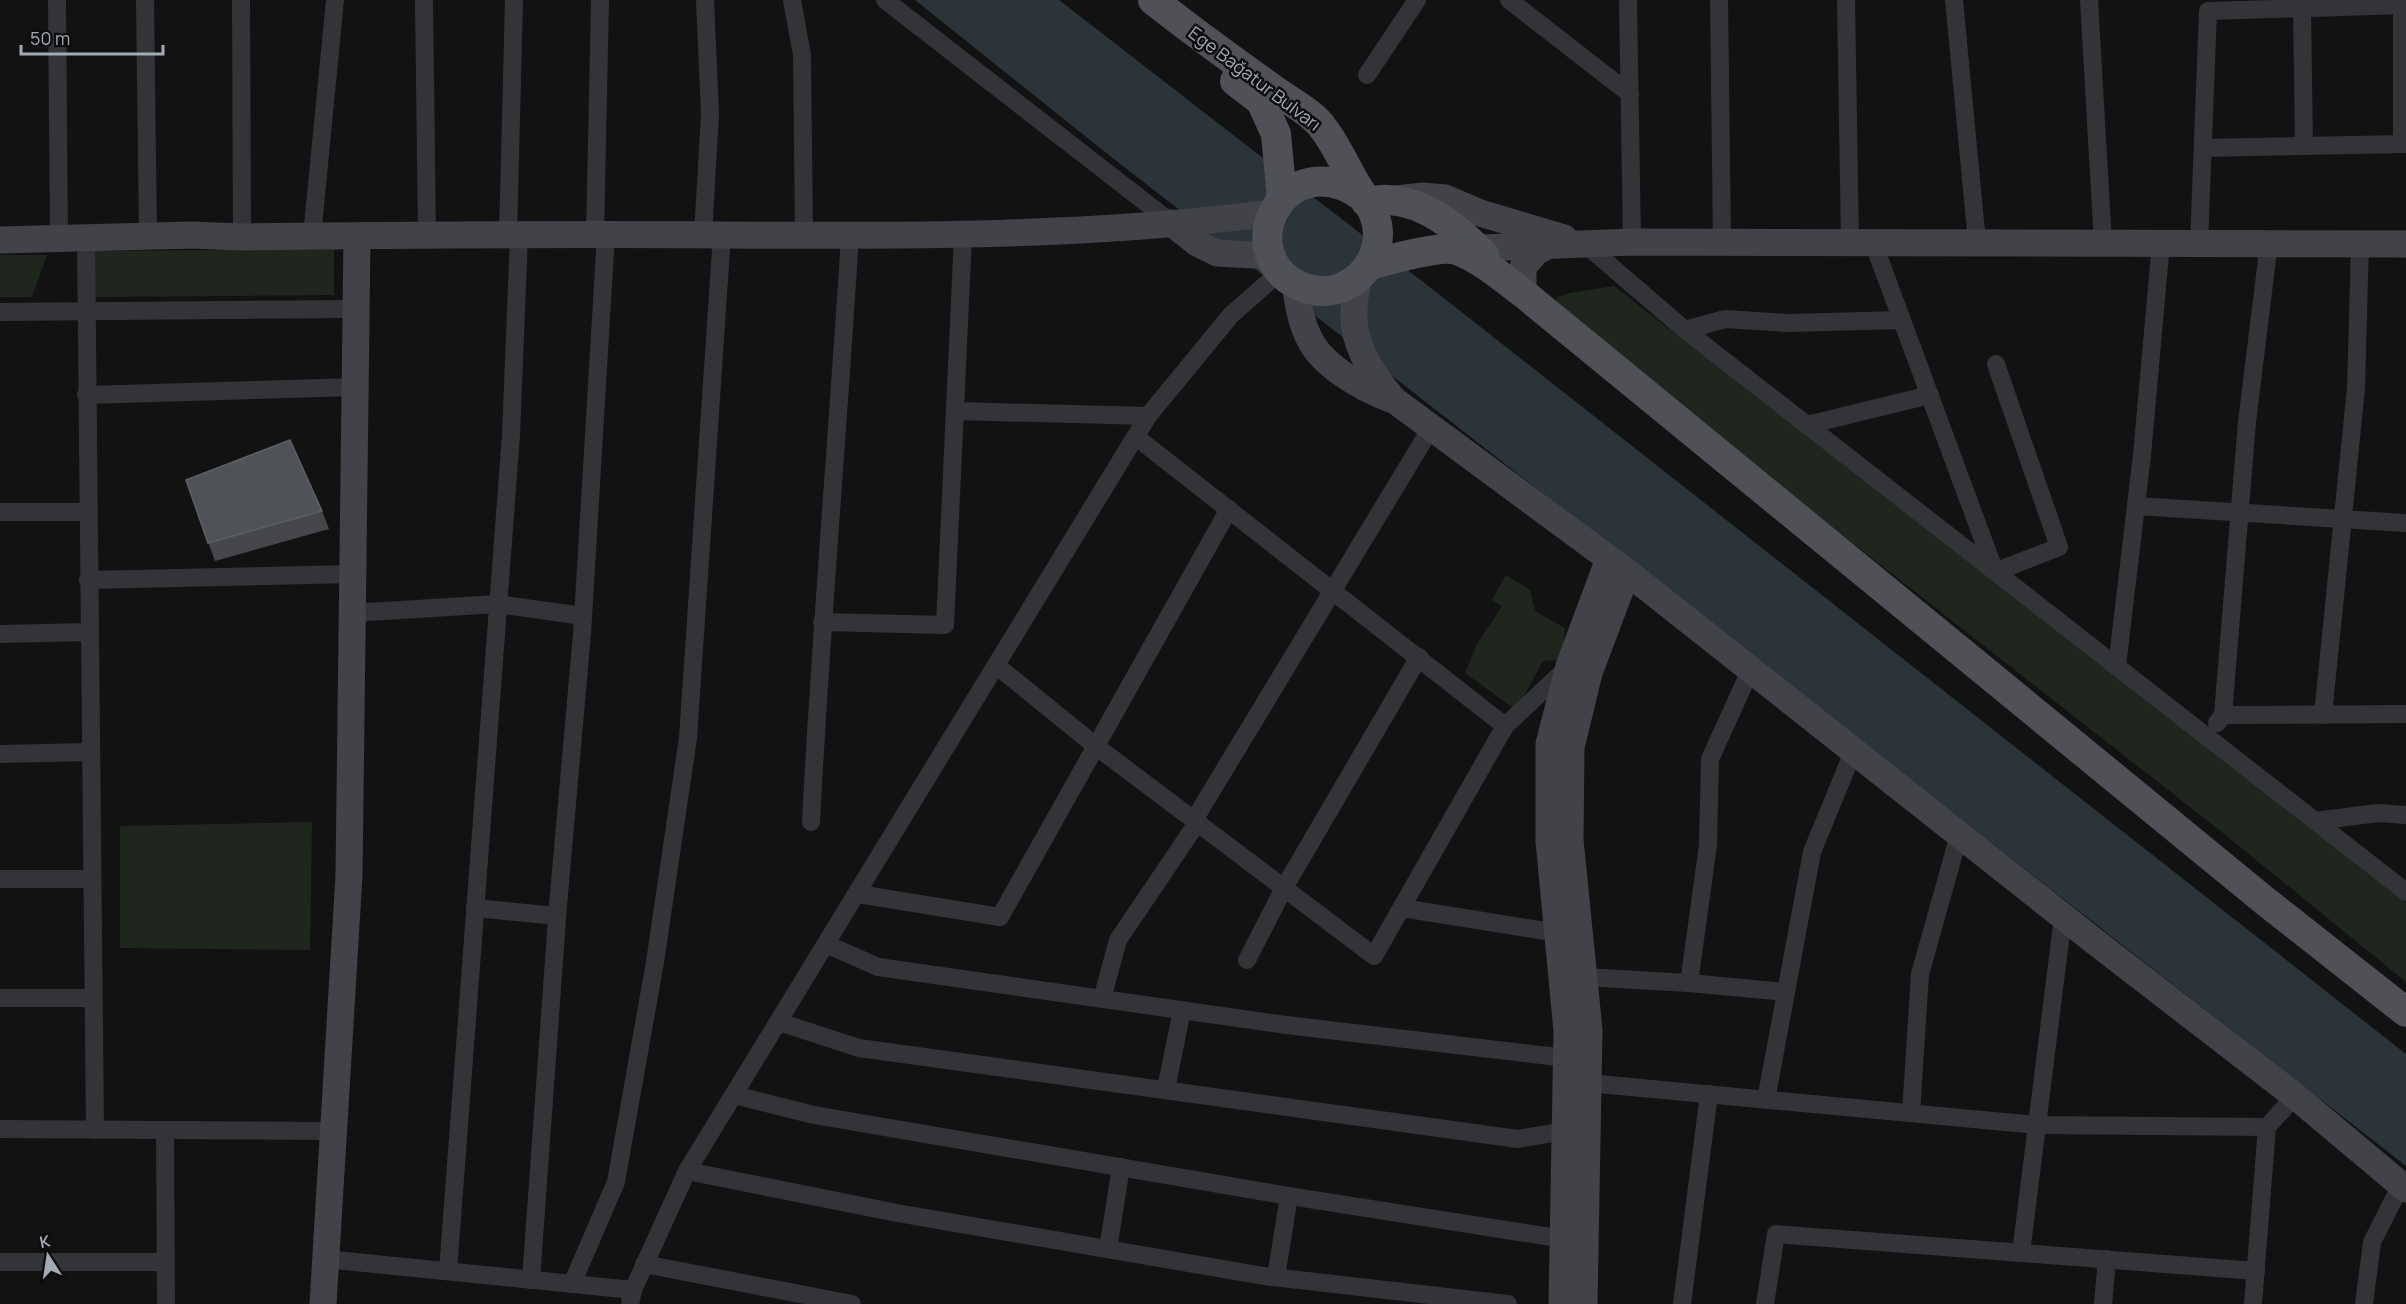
<svg xmlns="http://www.w3.org/2000/svg" width="2406" height="1304" font-family="Manrope,sans-serif">
<style>
.green{fill:#1e261e}
.water{fill:#2a3439}
.lines{fill:none;stroke-linecap:round;stroke-linejoin:round}
.street{stroke:#333438;stroke-width:18}
.secondary{stroke:#414348;stroke-width:27}
.primary{stroke:#4f5157;stroke-width:30}
.wall{fill:#45474b}
.building{fill:#4f5256;stroke:#5c6065;stroke-width:1.5}
.labels{text-anchor:middle;dominant-baseline:central;stroke-width:5;stroke-linejoin:round;paint-order:stroke}
.street-label{font-size:18px;fill:#a3aab4;stroke:#0d0d0e}
</style>
<rect width="100%" height="100%" fill="#121213"/>
<!-- green -->
<g class="green">
<path d="M334 249V295L93 297V251Z"/>
<path d="M0 255H47L32 297H0Z"/>
<path d="M1614 286 2406 903V982L2218 829 1740 455 1557 302V297L1570 293Z"/>
<path d="M1506 575 1530 590 1535 611 1565 628 1562 659 1543 661 1516 710 1465 673 1477 644 1502 606 1492 600Z"/>
<path d="M312 822 310 950 120 948V826Z"/>
</g>
<!-- water -->
<path class="water" d="M915 0H1059L1445 299 2406 1054V1166L1105 152Z"/>
<g class="lines">
<!-- street -->
<g class="street">
<path d="M57 0 59 238"/>
<path d="M145 0 148 237"/>
<path d="M241 0 242 237"/>
<path d="M424 0 427 235"/>
<path d="M792 0 802 55 804 236"/>
<path d="M885 0 1172 223"/>
<path d="M1509 0 1630 94"/>
<path d="M1628 0 1632 242"/>
<path d="M1719 0 1722 242"/>
<path d="M1846 0 1850 242"/>
<path d="M1954 0 1977 242"/>
<path d="M2089 0 2103 243"/>
<path d="M2302 9 2304 146"/>
<path d="M1367 75 1417 0"/>
<path d="M2402 144V5"/>
<path d="M2203 148 2406 144"/>
<path d="M703 235 710 114 705 0"/>
<path d="M312 236 335 0"/>
<path d="M508 236 514 0"/>
<path d="M595 236 600 0"/>
<path d="M86 239 95 1130"/>
<path d="M1873 242 1995 572 2059 547 1996 364"/>
<path d="M2199 243 2208 11 2406 5"/>
<path d="M1585 244 1685 330 2406 892"/>
<path d="M0 312 356 309"/>
<path d="M1685 330 1725 319 1788 323 1902 320"/>
<path d="M86 395 355 387"/>
<path d="M955 411 1148 416"/>
<path d="M1807 425 1930 395"/>
<path d="M1136 437 1505 726"/>
<path d="M2136 506 2406 523"/>
<path d="M0 512H87"/>
<path d="M88 580 353 574"/>
<path d="M352 613 497 604 583 616"/>
<path d="M822 622 945 625 963 236"/>
<path d="M0 634 89 632"/>
<path d="M997 666 1097 747 1374 956 1505 726 1568 667"/>
<path d="M2117 666 2142 455 2161 243"/>
<path d="M2223 715 2247 422 2269 243"/>
<path d="M2323 715 2356 388 2360 244"/>
<path d="M2217 723 2223 715 2406 714"/>
<path d="M0 754 90 752"/>
<path d="M1194 820 1431 428"/>
<path d="M2315 821 2378 813 2406 815"/>
<path d="M811 822C821 626 838 431 850 236"/>
<path d="M0 879H92"/>
<path d="M858 894 1000 917 1229 509"/>
<path d="M475 908 557 916"/>
<path d="M1402 908 1558 933"/>
<path d="M826 944 878 967 1286 1025 1566 1058"/>
<path d="M1247 960 1284 888 1419 657"/>
<path d="M1584 977 1689 983 1786 992"/>
<path d="M1689 983 1708 845 1710 759 1750 671"/>
<path d="M0 998H93"/>
<path d="M1102 999 1118 940 1197 823"/>
<path d="M779 1022 859 1048 1518 1139 1565 1131"/>
<path d="M1588 1083 2037 1125 2267 1127"/>
<path d="M1166 1089 1182 1010"/>
<path d="M734 1095 814 1115 1289 1196 1564 1239"/>
<path d="M1766 1100 1812 852 1853 752"/>
<path d="M1911 1113 1920 974 1959 835"/>
<path d="M0 1129 333 1131"/>
<path d="M165 1130 166 1304"/>
<path d="M687 1171 897 1213 1264 1276 1508 1304"/>
<path d="M1108 1249 1121 1167"/>
<path d="M2021 1253 2063 917"/>
<path d="M325 1259 633 1290"/>
<path d="M0 1262H165"/>
<path d="M644 1264 852 1304"/>
<path d="M448 1271 511 435 519 236"/>
<path d="M1276 1277 1289 1196"/>
<path d="M531 1280 558 905 582 634 606 235"/>
<path d="M572 1284 616 1182 655 962 688 738 722 235"/>
<path d="M630 1304 633 1290 687 1171 1148 416 1231 315 1281 271"/>
<path d="M1682 1304 1709 1094"/>
<path d="M1765 1304 1776 1234 2256 1271"/>
<path d="M2103 1304 2107 1259"/>
<path d="M2253 1304 2267 1127 2295 1096"/>
<path d="M2364 1304 2372 1242 2401 1185"/>
</g>
<!-- secondary -->
<g class="secondary">
<path d="M1396 199 1423 196 1445 198 1480 213 1564 238"/>
<path d="M1172 223 1197 243 1217 253 1271 256"/>
<path d="M0 240 192 235 242 237C403 235 563 234 724 235 907 236 1091 237 1272 213"/>
<path d="M1459 249 1632 242 2406 244"/>
<path d="M1358 279C1356 290 1354 301 1354 312 1352 345 1374 377 1394 400L1627 572 2094 941 2295 1096 2406 1189"/>
<path d="M1295 283C1298 302 1300 320 1309 338 1322 366 1362 388 1390 399"/>
<path d="M1523 293V267L1536 252 1549 245"/>
<path d="M323 1304 349 876 357 237"/>
<path d="M1562 1304 1567 1031 1549 841V744L1569 666 1609 559"/>
<path d="M1584 1304 1589 1030 1570 840 1571 747 1589 673 1627 572"/>
</g>
<!-- primary -->
<g class="primary">
<path d="M1153 0C1193 32 1235 62 1277 92 1290 101 1315 115 1323 128 1335 143 1343 162 1353 179 1359 191 1369 202 1374 214 1385 243 1372 272 1345 286 1328 295 1305 291 1289 280 1235 241 1290 144 1363 197"/>
<path d="M1235 81 1261 101 1276 134 1282 198"/>
<path d="M1366 202C1373 201 1382 199 1389 200 1427 202 1459 230 1484 255"/>
<path d="M1370 265C1388 260 1441 245 1457 250 1481 259 1503 278 1523 293L2265 901 2406 1012"/>
</g>
</g>
<!-- wall -->
<path class="wall" d="M186 480 322 511 329 529 215 561Z"/>
<!-- building -->
<path class="building" d="M290 440 322 511 208 543 186 480Z"/>
<g class="labels">
<!-- street labels -->
<g class="street-label">
<text transform="translate(1255 78) rotate(37)">Ege Bağatur Bulvarı</text>
</g>
</g>
<!-- north arrow -->
<g transform="translate(48 1256) rotate(348)" stroke="#0d0d0e" stroke-width="4.5" paint-order="stroke">
<path d="M0-4.5L10 22L0 15L-10 22Z" fill="#a3aab4"/>
<text y="-9" font-size="16" font-weight="bold" text-anchor="middle" fill="#a3aab4">K</text>
</g>
<!-- scale -->
<path d="M21 45v9h142v-9" fill="none" stroke="#a3aab4" stroke-width="3"/>
<text x="30" y="45" font-size="18" fill="#a3aab4" stroke="#0d0d0e" stroke-width="4.5" paint-order="stroke">50 m</text>
</svg>
